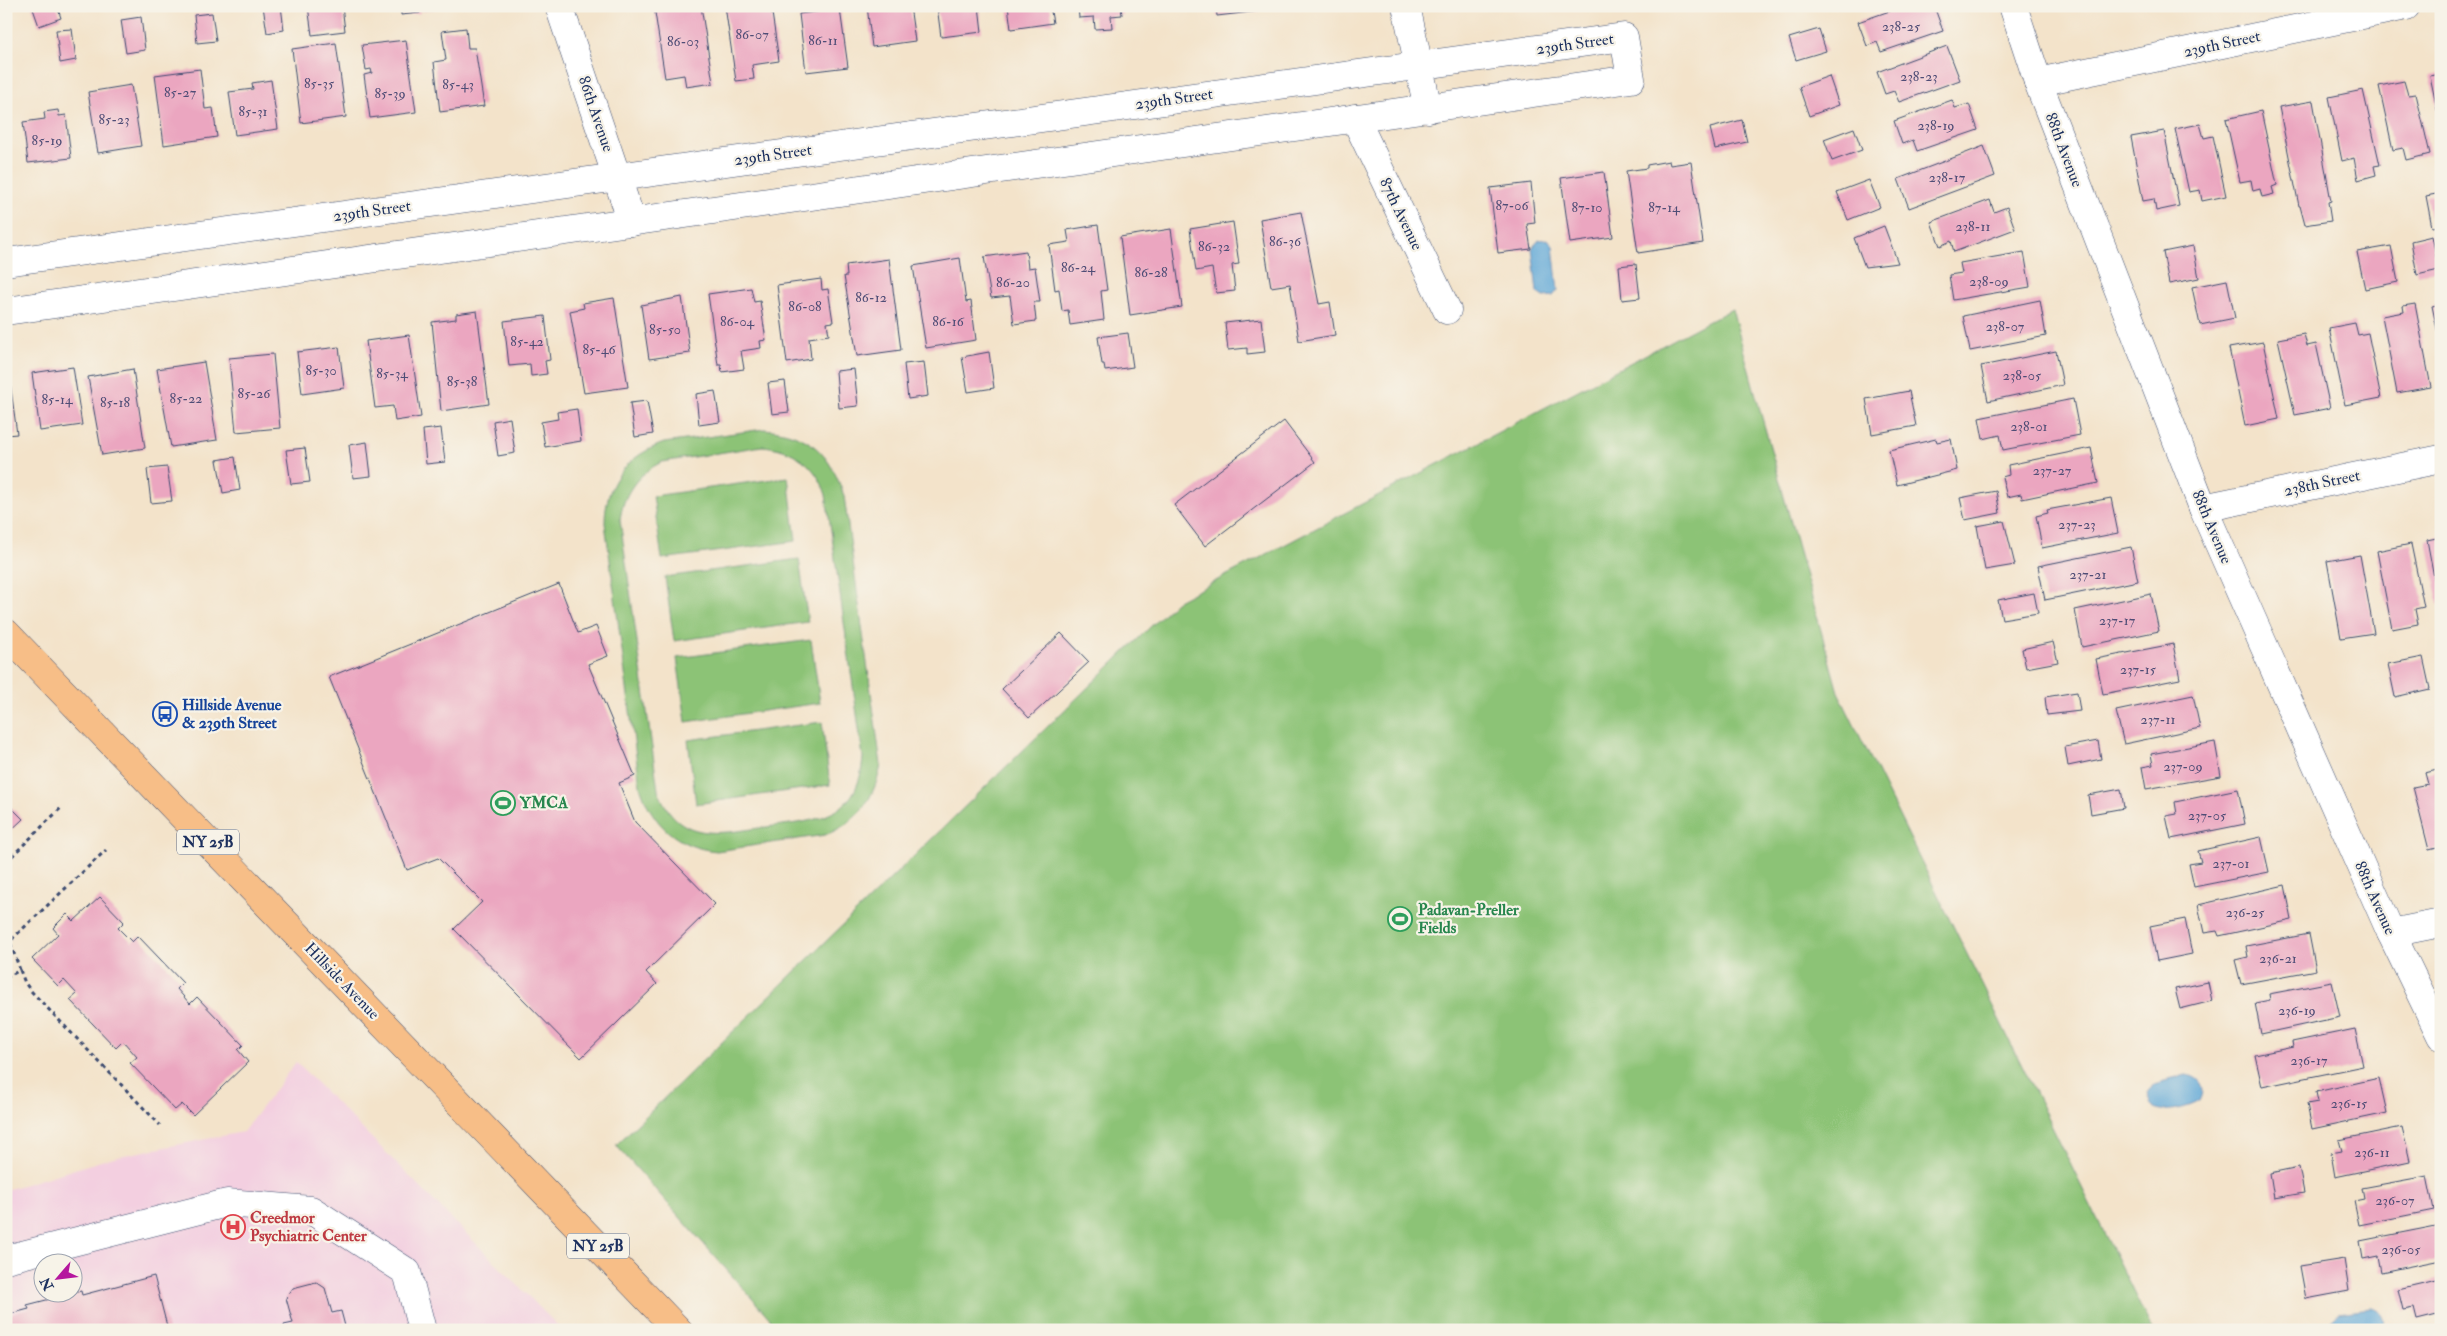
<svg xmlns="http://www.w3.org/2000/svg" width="2447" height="1336" font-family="'IM FELL Double Pica',serif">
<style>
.built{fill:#f3cfe0;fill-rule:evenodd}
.green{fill:#8cc376;stroke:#54796a;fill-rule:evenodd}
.water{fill:#60a8d7;stroke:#3e6c9a}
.building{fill:#eba6c0}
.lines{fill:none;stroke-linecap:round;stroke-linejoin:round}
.minor-casing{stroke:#3b4a6e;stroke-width:29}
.primary-casing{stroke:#3b4a6e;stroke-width:29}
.path{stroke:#3b4a6e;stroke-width:3;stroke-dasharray:4 4;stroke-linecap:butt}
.minor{stroke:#fff;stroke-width:28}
.primary{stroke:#f7be87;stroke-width:28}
.labels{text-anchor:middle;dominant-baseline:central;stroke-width:4.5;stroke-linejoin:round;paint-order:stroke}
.number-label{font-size:14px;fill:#4f4d76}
.shield{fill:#f7f3e8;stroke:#5d6a87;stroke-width:1}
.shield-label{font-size:15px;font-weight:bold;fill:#1b2f5e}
.street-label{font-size:16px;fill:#1b2f5e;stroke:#f7f3e8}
.transit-label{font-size:16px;font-weight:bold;fill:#164399;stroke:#f7f3e8;text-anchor:start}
.leisure-label{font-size:16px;font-weight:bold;fill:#27864d;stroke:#f7f3e8;text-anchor:start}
.health-label{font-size:16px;font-weight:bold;fill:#be3a42;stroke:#f7f3e8;text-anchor:start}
</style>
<rect width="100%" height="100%" fill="#f7f3e8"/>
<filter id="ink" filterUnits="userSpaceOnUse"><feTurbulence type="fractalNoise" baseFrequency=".02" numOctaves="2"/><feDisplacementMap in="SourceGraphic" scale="10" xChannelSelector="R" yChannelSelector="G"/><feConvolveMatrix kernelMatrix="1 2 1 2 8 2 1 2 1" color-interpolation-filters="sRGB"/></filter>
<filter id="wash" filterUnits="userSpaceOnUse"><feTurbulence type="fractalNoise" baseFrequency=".0096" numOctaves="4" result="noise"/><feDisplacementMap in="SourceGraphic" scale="20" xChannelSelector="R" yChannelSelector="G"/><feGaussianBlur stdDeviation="1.12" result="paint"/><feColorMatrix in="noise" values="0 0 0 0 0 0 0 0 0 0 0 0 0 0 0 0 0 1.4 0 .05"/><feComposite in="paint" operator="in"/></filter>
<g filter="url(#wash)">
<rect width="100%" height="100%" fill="#f3e3ca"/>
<!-- built -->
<path class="built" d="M296 1062 562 1330H6V1190L114 1157 243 1132ZM42 1264H72V1294H42Z"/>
<!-- green -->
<g class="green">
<path d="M1732 309 1838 692 2152 1330H780L616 1145 1176 602Z"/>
<path d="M764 429C810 433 830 453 844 496L881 765C874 800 857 823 825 835L717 851C677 848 651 823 640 786L605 523C605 482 627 456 664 443ZM762 446C793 448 817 465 826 495L863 757C859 819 815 821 766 827 721 833 678 845 658 790L620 520C623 494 638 473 662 462Z"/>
<path d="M788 477 796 541 662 559 653 496Z"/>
<path d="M799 559 808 622 674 641 665 577Z"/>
<path d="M811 640 820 703 686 722 677 658Z"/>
<path d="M822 722 830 785 696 804 688 740Z"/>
</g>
<!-- water -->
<g class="water">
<path d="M1548 239 1553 246 1558 290 1553 296 1544 297 1537 292 1532 248 1539 240Z"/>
<path d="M2186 1075C2201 1077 2207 1088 2200 1101 2188 1108 2162 1115 2151 1106L2147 1094 2154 1084Z"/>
<path d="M2371 1308C2382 1312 2386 1319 2382 1330H2329L2330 1320 2339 1312Z"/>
</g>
<g id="blocks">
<!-- building -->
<g class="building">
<path d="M32 6H57L61 18 39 26Z"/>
<path d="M263 6H281L284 30 267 33Z"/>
<path d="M308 6H342L345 31 312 35Z"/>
<path d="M383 6H419L420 13 401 15V10L383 12Z"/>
<path d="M423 6H444V7L423 11Z"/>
<path d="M654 6H701L713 83 686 87 684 75 665 78Z"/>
<path d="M725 6H771L779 61 752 65 754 79 736 81Z"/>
<path d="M867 6H910L915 41 872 47Z"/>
<path d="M937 6H979L982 32 941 37Z"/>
<path d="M1008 6H1050L1053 23 1011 29Z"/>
<path d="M1078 6H1121L1122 15 1111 16 1112 28 1095 29 1094 17 1079 18Z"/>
<path d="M1216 6H1259L1260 11 1217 16Z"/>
<path d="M1904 6H1934L1943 31 1881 52 1877 42 1867 46 1858 22Z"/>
<path d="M840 9 848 67 806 72 799 14Z"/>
<path d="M212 13 216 41 197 43 194 15Z"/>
<path d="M141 17 145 50 126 53 121 20Z"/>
<path d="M466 28 468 48H475L484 106 440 112 434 62 446 60 442 31Z"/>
<path d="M72 29 76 60 60 63 56 30Z"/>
<path d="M1819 29 1826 51 1796 60 1789 38Z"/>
<path d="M406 40 416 112 370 118 364 75 372 73 371 69 366 70 362 45Z"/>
<path d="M336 43 346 117 301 123 292 49Z"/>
<path d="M1947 46 1960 80 1899 102 1894 91 1885 94 1877 72Z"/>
<path d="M200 69 205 109 213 108 217 137 164 145 155 75Z"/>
<path d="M2441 74V124H2440L2430 76Z"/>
<path d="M1829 76 1839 105 1809 116 1799 87Z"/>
<path d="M271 80 278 129 235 135 229 92 253 89 252 83Z"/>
<path d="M2404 81 2408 95 2416 94 2430 154 2406 160 2403 148 2393 150 2379 86Z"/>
<path d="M131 85 141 146 98 153 88 92Z"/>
<path d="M2363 90 2380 165 2374 166 2376 175 2358 180 2354 158 2342 161 2329 97Z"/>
<path d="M1952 100 1955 108 1969 104 1978 130 1917 151 1913 140 1902 144 1894 121Z"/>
<path d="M2313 101 2331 201 2328 202 2331 221 2305 225 2300 206H2299L2279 107Z"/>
<path d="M58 110 59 116 66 115 71 158 28 163 23 122 45 119 44 112Z"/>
<path d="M2261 111 2277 185 2272 187 2274 194 2262 197 2260 189 2253 191 2251 180 2240 182 2226 119Z"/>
<path d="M1742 120 1747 142 1715 149 1710 128Z"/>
<path d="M2200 124 2204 138 2213 136 2226 196 2202 201 2200 190 2189 192 2175 129Z"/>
<path d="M1854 128 1862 150 1832 161 1824 139Z"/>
<path d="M2164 131 2179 206 2156 211 2154 199 2143 201 2131 137Z"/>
<path d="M1984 146 1995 176 1909 208 1898 179Z"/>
<path d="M1669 161 1670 165 1691 162 1703 243 1638 253 1626 171 1647 168V165Z"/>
<path d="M1604 172 1613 237 1570 243 1561 178Z"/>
<path d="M1869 180 1880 207 1848 220 1837 192Z"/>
<path d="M1531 183 1535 223 1527 224 1531 249 1498 253 1490 188Z"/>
<path d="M2441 193V226L2432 227 2426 196Z"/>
<path d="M1990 200 1994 212 2007 207 2015 229 1954 252 1951 241 1940 246 1931 222Z"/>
<path d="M1301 212 1319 304 1330 302 1335 335 1299 341 1290 284 1271 287 1260 219Z"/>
<path d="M1233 222 1239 264 1232 265 1235 291 1216 293 1212 268 1196 271 1190 229Z"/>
<path d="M1098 225 1107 290 1101 291 1104 320 1070 325 1068 310 1062 311 1059 289 1055 290 1049 245 1069 242 1067 230Z"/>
<path d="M1884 226 1898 263 1865 267 1854 238Z"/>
<path d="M1171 229 1182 307 1130 315 1120 237Z"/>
<path d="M2432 236 2439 270 2417 275 2411 241Z"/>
<path d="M2193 246 2199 278 2169 284 2163 252Z"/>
<path d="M2391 246 2398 282 2365 289 2357 252Z"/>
<path d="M1026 251 1028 268 1035 267 1040 302H1034L1036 321 1014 324 1010 296 991 298 984 257Z"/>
<path d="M2024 252 2030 287 1953 300 1949 275 1962 273 1960 263Z"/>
<path d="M960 258 966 302 971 301 976 340 926 348 913 266Z"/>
<path d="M889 259 901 350 857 356 844 276H847L846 265Z"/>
<path d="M1636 264 1640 298 1622 300 1619 266Z"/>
<path d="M821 279 822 290 828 289 833 322 827 323 829 335 809 338 811 359 787 363 777 285Z"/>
<path d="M2227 280 2235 318 2200 325 2192 287Z"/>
<path d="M751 288 754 302 760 301 766 340 760 341 761 348 741 351 744 369 722 372 721 365H718L708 294Z"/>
<path d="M682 297 690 353 649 359 641 305Z"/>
<path d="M614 298 628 387 584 393 570 311 584 308 583 303Z"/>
<path d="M2040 300 2046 336 1970 351 1963 316Z"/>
<path d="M2415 304 2431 387 2397 393 2382 316 2404 312 2403 306Z"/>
<path d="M2441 304V343H2440L2432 306Z"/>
<path d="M477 311 489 404 441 411 432 322 456 319V314Z"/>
<path d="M545 316 550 360 545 361 547 374 531 376 530 364 509 366 504 321Z"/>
<path d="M1261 319 1265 352 1247 354V348L1228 350 1225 323Z"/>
<path d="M2355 323 2358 335 2368 333 2381 398 2345 405 2329 328Z"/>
<path d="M1128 333 1133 367 1105 371 1104 364H1102L1098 337Z"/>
<path d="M2304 334 2307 346 2316 344 2330 408 2295 415 2278 339Z"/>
<path d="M409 335 421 417 395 421 393 406 375 408 366 341Z"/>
<path d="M2263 342 2279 419 2245 426 2229 348Z"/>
<path d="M339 347 344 388 302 394 297 352Z"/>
<path d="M2056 351 2063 385 1988 401 1981 366Z"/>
<path d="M989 352 994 388 968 392 962 357Z"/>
<path d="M273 354 280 428 236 432 229 358Z"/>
<path d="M204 362 217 440 171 447 157 369Z"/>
<path d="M924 362 928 396 908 399 904 364Z"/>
<path d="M73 367 82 425 40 431 32 373Z"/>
<path d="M133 369 145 448 102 455 88 377Z"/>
<path d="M854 369 858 406 839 408 836 371Z"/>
<path d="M9 374 17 434 6 435V375Z"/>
<path d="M785 381 789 412 772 414 768 383Z"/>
<path d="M715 391 720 422 699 425 696 394Z"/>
<path d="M1909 391 1916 426 1872 434 1866 399Z"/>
<path d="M2073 399 2080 435 2003 450 2000 435 1983 439 1979 418Z"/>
<path d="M647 401 653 434 635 437 630 403Z"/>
<path d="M577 409 581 441 545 447 541 422 558 419 557 412Z"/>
<path d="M510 418 515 453 498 456 493 421Z"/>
<path d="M1284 421 1315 462 1205 546 1174 505Z"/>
<path d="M441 428 445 462 426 464 423 430Z"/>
<path d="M1936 439 1937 442 1951 439 1957 470 1897 485 1889 450Z"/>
<path d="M367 442 371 476 353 478 349 445Z"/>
<path d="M305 448 310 482 291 484 286 450Z"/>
<path d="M2091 448 2098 483 2022 499 2021 494 2007 497 2002 477 2009 475 2008 465Z"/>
<path d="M235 457 240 490 223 493 217 460Z"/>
<path d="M167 467 172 501 151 503 147 469Z"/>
<path d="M1996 491 2000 513 1965 520 1960 498Z"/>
<path d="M2111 498 2118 533 2042 548 2036 516 2048 513 2047 510Z"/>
<path d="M2004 521 2015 565 1985 570 1977 526Z"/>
<path d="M2441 537V603L2439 604 2427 540Z"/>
<path d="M2411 544 2424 607 2415 609 2418 624 2392 629 2377 551Z"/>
<path d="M2131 547 2138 581 2045 600 2038 566Z"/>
<path d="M2360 555 2374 633 2341 638 2327 561Z"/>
<path d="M559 584 578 633 596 626 608 656 588 664 635 776 619 783 635 822 715 904 646 972 657 984 581 1058 454 929 482 902 438 858 407 870 329 677Z"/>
<path d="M2034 593 2038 613 2002 619 1998 600Z"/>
<path d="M2151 594 2159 631 2082 647 2075 610Z"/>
<path d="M1061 633 1089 662 1029 718 1002 689Z"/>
<path d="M2053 642 2058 662 2026 668 2022 649Z"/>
<path d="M2173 644 2180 679 2103 694 2096 659Z"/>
<path d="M2423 657 2430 689 2395 697 2388 664Z"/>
<path d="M2077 692 2080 711 2047 715 2045 697Z"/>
<path d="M2193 695 2200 728 2124 744 2116 711Z"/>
<path d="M2098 741 2101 759 2068 766 2065 747Z"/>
<path d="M2215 742 2221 776 2146 789 2142 767 2153 765 2151 754Z"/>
<path d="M2441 769V847L2429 850 2413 787 2428 784 2425 773Z"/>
<path d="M2121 789 2124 808 2091 814 2088 795Z"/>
<path d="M2238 789 2245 824 2171 839 2166 816 2177 814 2175 802Z"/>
<path d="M6 802 23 819 6 835Z"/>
<path d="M2261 837 2269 872 2194 887 2189 864 2201 862 2198 851Z"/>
<path d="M2285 885 2292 920 2219 936 2217 931 2204 933 2198 905Z"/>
<path d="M100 897 124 922 118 928 132 942 138 936 183 983 177 989 190 1004 197 997 243 1045 238 1050 248 1062 193 1115 182 1104 175 1110 130 1063 137 1057 123 1041 116 1048 70 1000 77 994 64 980 58 986 32 959 58 934 53 928 67 914 74 921Z"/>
<path d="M2185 919 2192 954 2157 961 2150 926Z"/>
<path d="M2309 934 2316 970 2241 984 2235 960 2248 957 2246 946Z"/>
<path d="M2208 982 2212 1001 2180 1009 2175 989Z"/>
<path d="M2332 982 2340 1017 2261 1034 2255 1003 2270 1000 2269 994Z"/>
<path d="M2355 1029 2363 1066 2262 1087 2255 1055 2293 1047 2292 1042Z"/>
<path d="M2379 1078 2387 1113 2312 1129 2307 1104 2318 1102 2316 1092Z"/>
<path d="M2402 1127 2410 1161 2335 1177 2331 1153 2342 1151 2339 1140Z"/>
<path d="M2299 1167 2304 1193 2274 1198 2270 1173Z"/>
<path d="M2427 1176 2434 1210 2359 1225 2354 1201 2364 1199 2362 1188Z"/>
<path d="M2441 1225V1260L2381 1272 2378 1256 2363 1259 2360 1241Z"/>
<path d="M2344 1259 2349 1291 2306 1299 2300 1266Z"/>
<path d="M154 1276 168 1330H6V1315L29 1309 27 1305 81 1291 82 1295Z"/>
<path d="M2441 1279V1314L2417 1320 2414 1308 2403 1310 2398 1289Z"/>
<path d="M316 1282 325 1288 332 1313 341 1311 346 1330H285L284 1325 293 1323 286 1298 293 1288Z"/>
</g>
</g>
</g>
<g filter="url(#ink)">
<use href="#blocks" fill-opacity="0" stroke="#3b4a6e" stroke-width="1"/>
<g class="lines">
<defs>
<g id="minor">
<path d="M559 6 632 222"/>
<path d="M1406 6 1428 109"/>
<path d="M2013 6 2038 82 2203 508 2391 933 2441 1036"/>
<path d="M2038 82 2406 6"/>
<path d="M1355 118 1447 310"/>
<path d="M6 262 1624 37 1631 79 6 311"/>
<path d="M2203 508 2441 459"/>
<path d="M2391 933 2441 923"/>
<path d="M6 1259 227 1203 311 1210 407 1272 422 1330"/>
</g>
<path id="primary" d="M6 633 678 1330"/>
</defs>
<!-- minor casing -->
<use href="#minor" class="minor-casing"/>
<!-- primary casing -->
<use href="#primary" class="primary-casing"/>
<!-- path -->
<g class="path">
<path d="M6 862 63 806"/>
<path d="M20 970 25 983 31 991 160 1125"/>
<path d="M6 978 20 970 11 945 13 938 106 850"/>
</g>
<!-- minor -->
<use href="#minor" class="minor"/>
<!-- primary -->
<use href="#primary" class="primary"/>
</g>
</g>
<!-- icons -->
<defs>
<symbol id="bus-ring" viewBox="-11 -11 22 22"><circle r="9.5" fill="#f7f3e8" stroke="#1a4fb4" stroke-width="1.5"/><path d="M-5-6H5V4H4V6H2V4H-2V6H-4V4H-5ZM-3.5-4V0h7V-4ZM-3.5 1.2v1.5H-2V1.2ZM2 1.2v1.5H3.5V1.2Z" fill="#1a4fb4"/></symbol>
<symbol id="stadium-ring" viewBox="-11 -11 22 22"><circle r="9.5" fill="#f7f3e8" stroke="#2e9e5b" stroke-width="1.5"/><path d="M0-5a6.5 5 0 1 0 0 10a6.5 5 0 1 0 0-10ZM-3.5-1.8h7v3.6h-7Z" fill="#2e9e5b"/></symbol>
<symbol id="hospital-ring" viewBox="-11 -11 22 22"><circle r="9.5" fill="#f7f3e8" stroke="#e0444e" stroke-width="1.5"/><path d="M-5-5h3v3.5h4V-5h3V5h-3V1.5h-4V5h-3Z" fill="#e0444e"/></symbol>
</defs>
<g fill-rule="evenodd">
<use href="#bus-ring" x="151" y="700" width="28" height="28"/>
<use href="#stadium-ring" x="489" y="789" width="28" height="28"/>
<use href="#stadium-ring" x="1386" y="905" width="28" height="28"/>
<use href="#hospital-ring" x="219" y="1213" width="28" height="28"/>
</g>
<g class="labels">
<!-- number labels -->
<g class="number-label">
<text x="1901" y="26">238-25</text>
<text x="752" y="34">86-07</text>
<text x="823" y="40">86-11</text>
<text x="683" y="41">86-03</text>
<text x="1919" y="76">238-23</text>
<text x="319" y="83">85-35</text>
<text x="458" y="84">85-43</text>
<text x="180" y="92">85-27</text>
<text x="390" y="93">85-39</text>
<text x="253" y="111">85-31</text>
<text x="114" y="119">85-23</text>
<text x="1936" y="125">238-19</text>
<text x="47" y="140">85-19</text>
<text x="1947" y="177">238-17</text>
<text x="1512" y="205">87-06</text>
<text x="1587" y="207">87-10</text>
<text x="1664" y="207">87-14</text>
<text x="1973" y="226">238-11</text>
<text x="1285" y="241">86-36</text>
<text x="1214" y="246">86-32</text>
<text x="1078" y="267">86-24</text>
<text x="1151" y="272">86-28</text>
<text x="1989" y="281">238-09</text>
<text x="1013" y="282">86-20</text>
<text x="871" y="297">86-12</text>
<text x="805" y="306">86-08</text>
<text x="737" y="321">86-04</text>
<text x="948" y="321">86-16</text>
<text x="2005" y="326">238-07</text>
<text x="665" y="329">85-50</text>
<text x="527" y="341">85-42</text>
<text x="599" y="349">85-46</text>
<text x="321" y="370">85-30</text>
<text x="392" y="373">85-34</text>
<text x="2022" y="375">238-05</text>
<text x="462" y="381">85-38</text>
<text x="254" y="393">85-26</text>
<text x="186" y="398">85-22</text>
<text x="57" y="399">85-14</text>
<text x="115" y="402">85-18</text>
<text x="2029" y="426">238-01</text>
<text x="2052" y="470">237-27</text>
<text x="2077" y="524">237-23</text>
<text x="2088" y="574">237-21</text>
<text x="2117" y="620">237-17</text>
<text x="2138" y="669">237-15</text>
<text x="2158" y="719">237-11</text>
<text x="2183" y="766">237-09</text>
<text x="2207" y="815">237-05</text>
<text x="2231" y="863">237-01</text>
<text x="2245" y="912">236-25</text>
<text x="2278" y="958">236-21</text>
<text x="2297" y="1010">236-19</text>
<text x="2309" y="1060">236-17</text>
<text x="2349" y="1103">236-15</text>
<text x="2372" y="1152">236-11</text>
<text x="2395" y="1200">236-07</text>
<text x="2401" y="1249">236-05</text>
</g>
<!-- shield labels -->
<g class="shield">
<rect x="177" y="829.5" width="62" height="25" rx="4"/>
<rect x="567" y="1233.5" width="62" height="25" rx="4"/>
</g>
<g class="shield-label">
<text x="208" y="842">NY 25B</text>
<text x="598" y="1246">NY 25B</text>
</g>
<!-- street labels -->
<g class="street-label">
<text transform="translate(1575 44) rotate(-8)">239th Street</text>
<text transform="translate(2222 44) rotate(-12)">239th Street</text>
<text transform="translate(1174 99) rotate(-8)">239th Street</text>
<text transform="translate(596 114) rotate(71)">86th Avenue</text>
<text transform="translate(2064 150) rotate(69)">88th Avenue</text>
<text transform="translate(773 155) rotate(-8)">239th Street</text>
<text transform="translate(372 211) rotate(-8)">239th Street</text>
<text transform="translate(1401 214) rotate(64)">87th Avenue</text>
<text transform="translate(2322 483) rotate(-12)">238th Street</text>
<text transform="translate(2212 527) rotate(67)">88th Avenue</text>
<text transform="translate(2375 898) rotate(66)">88th Avenue</text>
<text transform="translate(342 981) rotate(46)">Hillside Avenue</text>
</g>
<!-- transit labels -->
<g class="transit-label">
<text x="182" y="705">Hillside Avenue<tspan x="182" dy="18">&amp; 239th Street</tspan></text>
</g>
<!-- leisure labels -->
<g class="leisure-label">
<text x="520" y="803">YMCA</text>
<text x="1418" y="910">Padavan-Preller<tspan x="1418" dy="18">Fields</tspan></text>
</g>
<!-- health labels -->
<g class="health-label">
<text x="250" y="1218">Creedmor<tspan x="250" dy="18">Psychiatric Center</tspan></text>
</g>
</g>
<!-- margin -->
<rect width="2447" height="1336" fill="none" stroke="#f7f3e8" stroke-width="25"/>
<!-- north arrow -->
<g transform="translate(58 1278) rotate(242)"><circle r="24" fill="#f7f3e8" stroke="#9fa5b1"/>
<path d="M0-4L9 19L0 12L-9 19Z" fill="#b5179e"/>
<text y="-8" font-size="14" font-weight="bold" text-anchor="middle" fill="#1b2f5e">N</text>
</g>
</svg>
